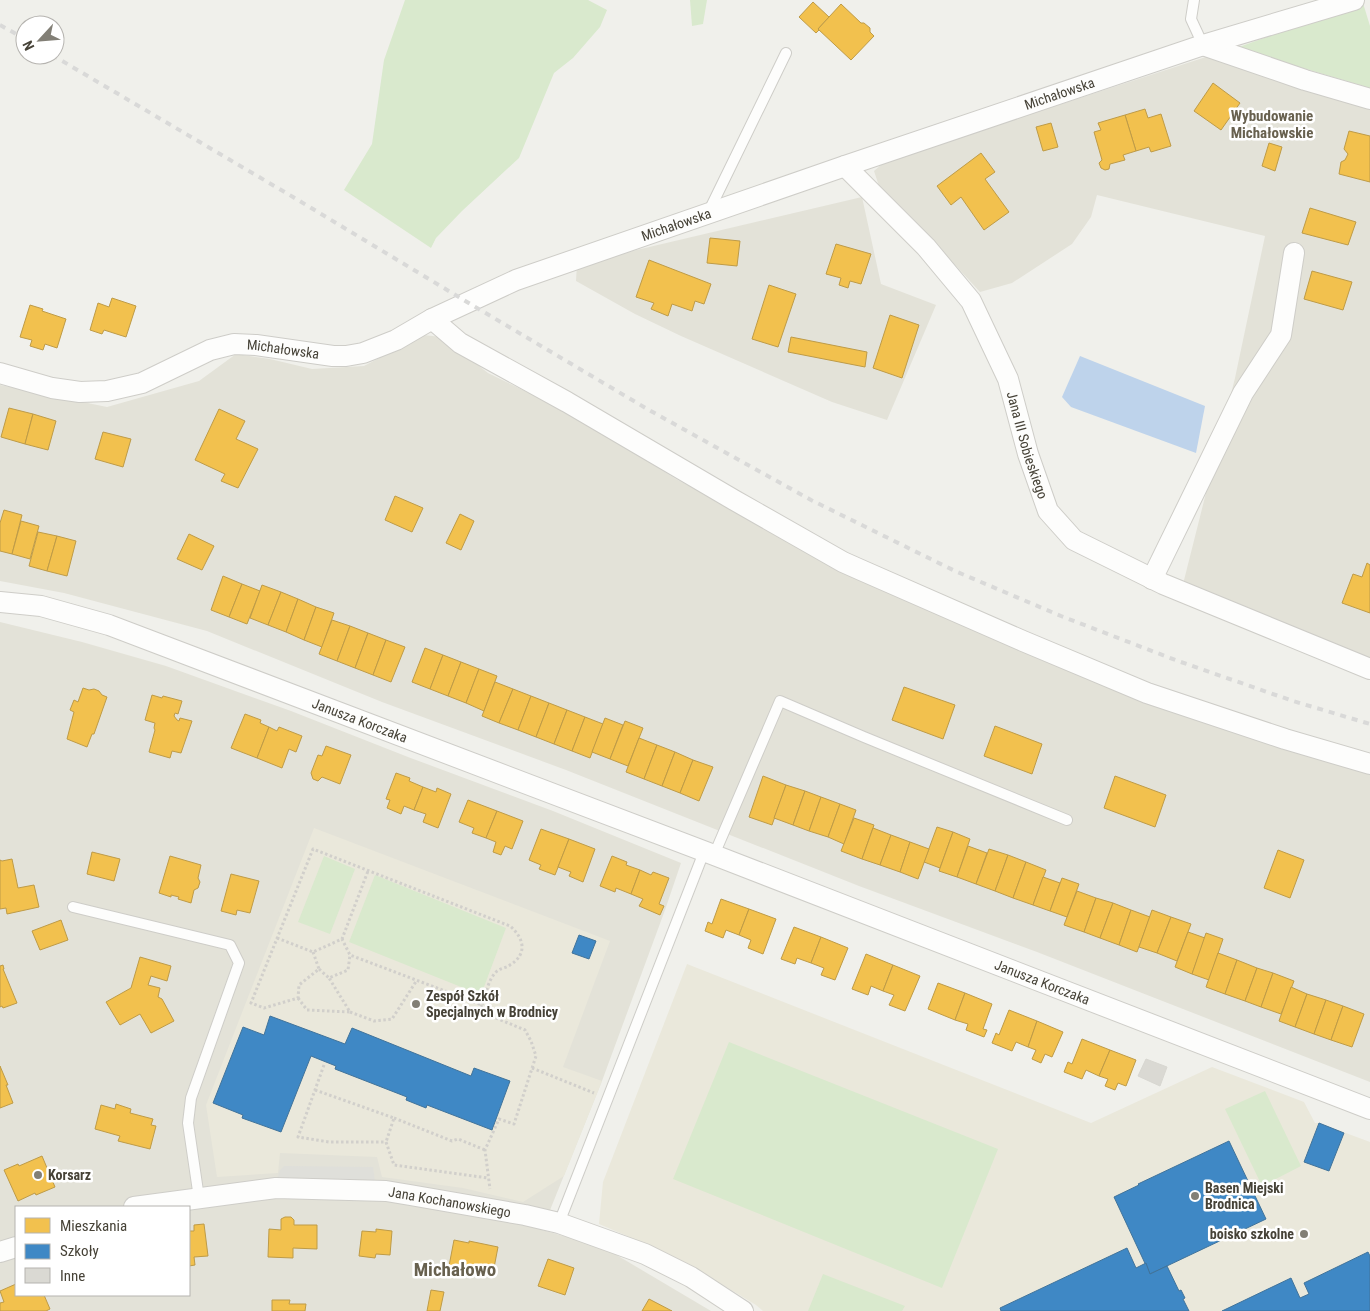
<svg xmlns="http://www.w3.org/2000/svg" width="1370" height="1311" font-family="'Roboto Condensed',sans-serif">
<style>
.residential{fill:#e3e2d8;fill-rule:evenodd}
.education{fill:#eae8db}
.green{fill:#d9e9cd}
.parking{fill:#dfdfda}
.water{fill:#bed3eb}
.homes{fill:#f2c14e;stroke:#be9b47}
.schools{fill:#3f88c5;stroke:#41739a}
.building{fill:#dad9d3;stroke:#d8d7d1}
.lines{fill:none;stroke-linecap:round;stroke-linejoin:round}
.lane-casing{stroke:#cecdc8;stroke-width:12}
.street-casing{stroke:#cecdc8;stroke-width:22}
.path{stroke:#d1cfcb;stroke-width:3;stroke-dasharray:2.5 2.5;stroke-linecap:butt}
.lane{stroke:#fdfdfc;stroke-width:10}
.street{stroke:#fdfdfc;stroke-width:20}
.rail{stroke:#d9d9d8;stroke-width:4;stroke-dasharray:6 6;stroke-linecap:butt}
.poi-dot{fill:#827f76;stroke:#fff;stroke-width:2}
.labels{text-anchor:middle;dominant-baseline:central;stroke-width:5;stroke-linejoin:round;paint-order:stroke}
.street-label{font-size:14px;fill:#464237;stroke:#fff}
.poi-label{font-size:14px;font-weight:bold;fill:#464237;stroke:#fff;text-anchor:start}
.neighbourhood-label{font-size:15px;font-weight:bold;fill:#68614f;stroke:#fff}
.district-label{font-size:19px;font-weight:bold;fill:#68614f;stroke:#fff}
</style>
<rect width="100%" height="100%" fill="#f0f0eb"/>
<!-- residential -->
<g class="residential">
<path d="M1212 55 1370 105V679L1179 600 1235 378 1265 236 1097 195 1091 217 1072 244 1012 283 980 292 912 218 879 186 874 171 882 164 902 156Z"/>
<path d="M862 197 881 284 936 305 887 420 832 402 681 336 635 314 576 281 577 264Z"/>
<path d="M423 335 442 337 488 373 574 415 676 479 846 570 993 635 1041 660 1110 685 1370 774V1082L1037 952 859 886 566 770 382 702 207 631 64 593 0 581V385L107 407 199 381 236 354 270 359 312 369 364 366Z"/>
<path d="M0 622 82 642 166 666 291 711 408 757 553 811 681 863 665 910 602 1081 542 1230 603 1247 711 1311H0ZM16 1207H189V1295H16Z"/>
</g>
<!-- education -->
<g class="education">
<path d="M314 828 610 941 563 1067 602 1081 564 1176 523 1202 463 1188 382 1177 377 1157 280 1153 278 1173 217 1177 206 1105Z"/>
<path d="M687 964 1091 1123 1212 1067 1304 1102 1315 1123H1319L1370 1142V1311H763L756 1305 703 1273 660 1250 599 1224 603 1182Z"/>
</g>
<!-- green -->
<g class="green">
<path d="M405 0H588L607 10 600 27 573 58 554 73 519 158 462 211 436 238 431 248 344 190 372 144 384 60Z"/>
<path d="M690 0H707L703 24 692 26Z"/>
<path d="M1363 3 1370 26V88L1236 48Z"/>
<path d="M324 856 355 869 330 934 298 922Z"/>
<path d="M375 875 506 928 481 995 349 942Z"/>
<path d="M729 1042 998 1149 942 1288 673 1179Z"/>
<path d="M1265 1091 1301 1166 1262 1186 1225 1109Z"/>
<path d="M823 1274 905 1306 902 1311H808Z"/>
</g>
<!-- parking -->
<path class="parking" d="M284 1166 373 1167 375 1182 277 1180 280 1170Z"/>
<!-- water -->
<path class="water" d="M1080 356 1205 406 1196 453 1071 407 1062 397Z"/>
<!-- homes -->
<g class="homes">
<path d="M813 2 829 17 818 29 819 30 816 33 799 17Z"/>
<path d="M841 4 861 23H864L870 28V32L874 36 851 60 818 29Z"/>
<path d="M1213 83 1240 103 1221 130 1194 111Z"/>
<path d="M1145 109 1148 118 1161 114 1171 146 1151 152 1149 147 1136 151 1125 115Z"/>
<path d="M1125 115 1136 151 1123 155 1125 160 1110 164 1109 169 1105 170 1101 168 1099 163 1102 160 1094 132 1101 130 1098 123Z"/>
<path d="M1051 123 1058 147 1043 151 1036 127Z"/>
<path d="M1349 131 1370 136V182L1339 174 1341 162 1345 160 1348 154 1344 149Z"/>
<path d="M1269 143 1282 147 1275 171 1262 166Z"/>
<path d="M981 153 995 172 985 179 1009 212 984 230 961 197 951 205 937 186Z"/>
<path d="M1310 208 1356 222 1348 245 1302 233Z"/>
<path d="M710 238 740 241 737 266 707 263Z"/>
<path d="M836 244 871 254 861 284 850 281 848 288 839 285 841 278 826 274Z"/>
<path d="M649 260 711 284 704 304 695 301 692 311 672 304 668 316 651 309 654 303 636 297Z"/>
<path d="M1312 271 1352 282 1343 310 1304 299Z"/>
<path d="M769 285 796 294 778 347 752 339Z"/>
<path d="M112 298 136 306 126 337 104 330 102 334 90 330 98 303 109 307Z"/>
<path d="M30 305 43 309 42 311 66 319 57 348 45 344 43 350 30 346 32 340 20 337Z"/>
<path d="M890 315 919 325 902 378 873 368Z"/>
<path d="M791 337 867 352 865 367 788 352Z"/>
<path d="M9 408 33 414 25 444 1 437Z"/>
<path d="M219 409 245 421 236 439 258 449 238 488 221 481 225 474 195 460Z"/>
<path d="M33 414 56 421 48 450 25 444Z"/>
<path d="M103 432 131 439 123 467 95 459Z"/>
<path d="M395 496 423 508 412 532 385 520Z"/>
<path d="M4 510 22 515 12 554 0 551V523Z"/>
<path d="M460 514 474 521 461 550 446 543Z"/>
<path d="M21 521 39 526 30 559 12 554Z"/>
<path d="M38 532 57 536 47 571 29 566Z"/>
<path d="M189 534 214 546 202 570 177 559Z"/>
<path d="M57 536 76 541 67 576 47 571Z"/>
<path d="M1367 563 1370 565V613L1342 603 1353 574 1362 577Z"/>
<path d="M223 576 242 584 229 617 211 610Z"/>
<path d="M242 584 260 591 247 624 229 617Z"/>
<path d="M262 585 281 592 268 625 250 618Z"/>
<path d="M281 592 298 599 286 632 268 625Z"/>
<path d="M298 599 316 607 304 640 286 632Z"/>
<path d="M316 607 334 613 322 647 304 640Z"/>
<path d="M332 620 350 626 337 661 319 654Z"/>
<path d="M350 626 368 633 355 668 337 661Z"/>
<path d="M368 633 386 640 373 675 355 668Z"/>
<path d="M386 640 405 647 391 682 373 675Z"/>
<path d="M425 648 443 655 430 689 412 682Z"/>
<path d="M443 655 461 662 448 696 430 689Z"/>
<path d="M461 662 479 669 466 703 448 696Z"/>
<path d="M479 669 497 676 484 711 466 703Z"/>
<path d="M495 682 513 689 499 723 482 716Z"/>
<path d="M904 687 955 705 943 739 892 720Z"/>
<path d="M83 688 89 690 94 689 99 691 102 695 107 697 94 734H92L87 747 67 739 74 712 70 710 74 700 78 702Z"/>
<path d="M513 689 531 696 518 730 499 723Z"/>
<path d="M152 695 162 698 163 696 182 701 178 714 175 713 174 716 177 720 179 721 180 718 192 721 181 753 172 751 170 758 149 752 155 730 154 728 155 723 145 720Z"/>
<path d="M531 696 549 703 536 737 518 730Z"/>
<path d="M549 703 567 710 554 744 536 737Z"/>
<path d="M567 710 585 717 572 751 554 744Z"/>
<path d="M245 714 261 720 260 723 269 727 257 758 231 748Z"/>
<path d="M585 717 603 724 590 758 572 751Z"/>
<path d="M605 718 623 725 610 759 592 752Z"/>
<path d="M625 721 643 728 628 766 610 759Z"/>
<path d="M995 726 1042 744 1032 774 984 756Z"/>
<path d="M269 727 277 731 279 727 302 736 296 752 289 749 282 768 257 758Z"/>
<path d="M639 738 657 745 644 779 626 772Z"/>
<path d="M657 745 675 752 662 786 644 779Z"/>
<path d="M326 746 351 755 340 784 322 777 318 781 313 779 311 773 318 755 322 756Z"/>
<path d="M675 752 693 760 680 793 662 786Z"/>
<path d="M693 760 713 767 699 801 680 793Z"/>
<path d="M396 773 410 778 409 781 423 787 414 810 404 806 401 814 387 808 390 800 386 799Z"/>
<path d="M763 776 786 785 772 825 749 817Z"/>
<path d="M1115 776 1166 795 1155 827 1104 808Z"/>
<path d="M786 785 805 791 793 825 774 818Z"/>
<path d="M423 787 436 792 437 788 451 794 438 828 423 822 426 814 414 810Z"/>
<path d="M805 791 821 797 809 831 793 825Z"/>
<path d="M821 797 840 804 828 837 809 831Z"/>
<path d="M468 800 497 811 486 838 472 833 474 828 459 822Z"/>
<path d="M840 804 856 810 844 844 828 837Z"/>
<path d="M497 811 523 821 512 849 505 846 501 855 493 852 496 842 486 838Z"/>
<path d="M854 818 874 825 862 859 841 851Z"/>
<path d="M937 827 953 832 940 868 924 862Z"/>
<path d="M873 828 891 835 880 865 862 859Z"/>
<path d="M541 829 569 839 555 875 539 869 541 865 529 860Z"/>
<path d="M953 832 970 839 957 877 939 871Z"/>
<path d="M891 835 910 842 900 872 880 865Z"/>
<path d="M569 839 595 849 583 882 569 876 571 872 558 867Z"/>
<path d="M910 842 929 849 918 879 900 872Z"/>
<path d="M968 846 987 853 976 884 957 877Z"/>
<path d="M989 849 1008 855 995 891 976 884Z"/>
<path d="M1278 850 1304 860 1290 898 1264 888Z"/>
<path d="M92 852 120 859 114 881 87 874Z"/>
<path d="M1008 855 1026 862 1013 898 995 891Z"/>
<path d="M170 856 201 865 198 878 200 882 198 888 194 890 191 903 178 899 179 897 171 895V897L159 893Z"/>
<path d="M612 856 627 862 626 865 640 870 631 894 616 888 615 892 600 886Z"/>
<path d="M12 859 18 888 34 885 39 907 7 914 6 908 0 909V860L2 861Z"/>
<path d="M1026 862 1046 870 1033 905 1013 898Z"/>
<path d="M640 870 651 875 653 872 669 878 659 904 664 906 660 915 639 906 643 899 631 894Z"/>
<path d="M231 874 259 881 250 913 237 910 236 915 221 911Z"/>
<path d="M1043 877 1060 883 1050 911 1033 905Z"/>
<path d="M1062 878 1079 884 1067 917 1050 911Z"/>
<path d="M1077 891 1096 898 1084 932 1064 925Z"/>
<path d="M1096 898 1113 903 1100 938 1084 932Z"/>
<path d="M721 899 749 909 739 935 726 930 723 938 705 931 708 922 712 924Z"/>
<path d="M1113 903 1131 910 1119 945 1100 938Z"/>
<path d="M749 909 776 919 763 954 748 948 751 940 739 935Z"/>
<path d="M1131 910 1150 917 1137 952 1119 945Z"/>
<path d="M1152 910 1171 917 1157 953 1139 947Z"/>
<path d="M1171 917 1191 924 1177 961 1157 953Z"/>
<path d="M61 920 68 940 40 950 32 931Z"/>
<path d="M794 927 821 937 811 963 797 958 795 964 781 959Z"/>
<path d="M1188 932 1205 938 1192 974 1175 967Z"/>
<path d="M1206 933 1223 939 1209 980 1192 974Z"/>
<path d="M821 937 848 948 835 980 821 975 824 968 811 963Z"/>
<path d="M1218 953 1237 960 1225 994 1206 987Z"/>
<path d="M866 954 893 965 883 991 871 986 868 995 852 989Z"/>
<path d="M140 957 171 966 167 981 151 976 148 985 160 988 158 997 162 999 174 1021 151 1033 140 1014 120 1025 106 1002 131 988Z"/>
<path d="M1237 960 1257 968 1245 1001 1225 994Z"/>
<path d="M3 965 4 969H3L17 1003 3 1008 2 1006 0 1007V966Z"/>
<path d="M893 965 920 976 905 1011 889 1005 894 995 883 991Z"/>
<path d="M1257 968 1273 973 1261 1007 1245 1001Z"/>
<path d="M1273 973 1294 981 1281 1014 1261 1007Z"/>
<path d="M938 983 965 993 955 1020 928 1009Z"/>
<path d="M1291 987 1307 994 1295 1027 1279 1021Z"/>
<path d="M965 993 992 1004 983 1029 987 1030 984 1037 966 1030 968 1024 955 1020Z"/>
<path d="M1307 994 1326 1000 1314 1034 1295 1027Z"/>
<path d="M1326 1000 1343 1006 1331 1040 1314 1034Z"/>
<path d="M1343 1006 1364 1014 1352 1047 1331 1040Z"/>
<path d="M1009 1010 1037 1021 1028 1047 1016 1042 1012 1051 992 1043 996 1033 999 1035Z"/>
<path d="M1037 1021 1063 1032 1052 1057 1045 1054 1041 1063 1032 1059 1036 1050 1028 1047Z"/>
<path d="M1082 1039 1110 1050 1099 1076 1086 1070 1082 1079 1064 1072 1068 1062 1072 1064Z"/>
<path d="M1110 1050 1136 1060 1126 1086 1118 1083 1115 1090 1105 1086 1108 1079 1099 1076Z"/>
<path d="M0 1066 8 1085H6L13 1103 0 1108Z"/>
<path d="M116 1104 131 1109 130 1113 153 1119 151 1125 156 1126 150 1149 118 1141 120 1136 95 1129 101 1105 115 1109Z"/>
<path d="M42 1156 55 1187 36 1195 35 1193 18 1201 4 1170 18 1164 19 1166Z"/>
<path d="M285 1217H291L294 1220V1225H317V1249L293 1248V1258L268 1257 269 1229 281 1230V1219Z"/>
<path d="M204 1224 208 1256 194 1257 195 1265 189 1266V1231H194V1225Z"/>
<path d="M376 1229 392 1231 390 1255 376 1254 375 1258 359 1256 362 1231 376 1232Z"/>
<path d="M454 1240 469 1243V1241L498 1247 493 1273 449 1266Z"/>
<path d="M548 1259 574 1268 565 1295 538 1286Z"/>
<path d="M16 1284V1295H44L50 1309 46 1311H0V1303L4 1302 0 1291Z"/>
<path d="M431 1290 444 1292 440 1311H427Z"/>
<path d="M649 1299 672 1311H642Z"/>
<path d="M272 1300H290L289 1304H306L305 1311H272Z"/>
</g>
<!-- schools -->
<g class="schools">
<path d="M579 935 596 941 589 959 572 953Z"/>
<path d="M270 1016 345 1044 352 1028 471 1076 474 1068 510 1081 492 1130 427 1105 426 1108 406 1100 407 1097 335 1069 336 1066 311 1056 281 1132 242 1118 243 1115 213 1103 243 1027 264 1035Z"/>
<path d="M1319 1123 1344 1133 1329 1171 1304 1162Z"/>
<path d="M1229 1141 1266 1219 1150 1274 1114 1197 1139 1185 1138 1184Z"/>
<path d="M1127 1248 1136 1268 1146 1263 1150 1274 1167 1266 1179 1291 1181 1290 1185 1298 1183 1299 1189 1311H1001L1000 1308Z"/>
<path d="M1368 1252 1370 1256V1311H1222L1291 1278 1300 1298 1309 1294 1304 1283Z"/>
</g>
<!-- building -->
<path class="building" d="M1146 1059 1167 1067 1160 1086 1138 1076Z"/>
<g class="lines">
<defs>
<g id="lane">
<path d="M1194 0 1191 19 1203 45"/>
<path d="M708 213 786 53"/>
<path d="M714 855 780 701 864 737 1067 820"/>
<path d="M73 907 230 945 239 963 191 1098 188 1123 199 1198"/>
<path d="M559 1223 704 852"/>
</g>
<g id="street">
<path d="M1203 45 1305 80 1370 99"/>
<path id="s1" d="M845 166 926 247 971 301 1008 379 1028 454 1048 511 1074 540 1163 584 1370 669"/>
<path d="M432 319 460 343 567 402 734 500 843 562 861 570 1023 641 1147 693 1285 739 1370 764"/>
<path id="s2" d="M0 373 52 388 80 392 107 391 142 383 210 350 234 344 256 345 333 356H346L363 353 396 340 432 319 516 280 845 166 1203 45 1354 0"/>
<path d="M1152 579 1243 393 1281 335 1294 253"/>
<path id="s3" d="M0 602 41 606 109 625 714 855 1370 1109"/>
<path id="s4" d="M134 1207 276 1188 386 1191 410 1195 525 1215 559 1223 645 1254 691 1277 743 1311"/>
<path d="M0 1252 16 1247"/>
</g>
</defs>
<!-- lane casing -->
<use href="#lane" class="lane-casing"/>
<!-- street casing -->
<use href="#street" class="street-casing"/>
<!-- path -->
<g class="path">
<path d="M277 938 313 952 342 939 368 871"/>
<path d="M313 952 319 969 299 985 298 998 264 1008 251 1003 313 849 510 926C524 938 528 954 510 965 506 968 500 968 496 972 488 980 486 994 482 1005L350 955 342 939"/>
<path d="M319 969 329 978 348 970 350 955"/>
<path d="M298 998 307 1010 350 1012 329 978"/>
<path d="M482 1005 479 1011 525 1030 531 1041 536 1056 514 1124 499 1119 485 1150 490 1189"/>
<path d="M350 1012 374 1021 392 1019 417 980"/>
<path d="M324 1065 298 1137 329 1142H386L394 1165 488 1178"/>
<path d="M532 1068 594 1093"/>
<path d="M315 1090 394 1118 386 1142"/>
<path d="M394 1118 452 1141 458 1139 485 1150"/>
</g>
<!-- lane -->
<use href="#lane" class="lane"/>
<!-- street -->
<use href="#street" class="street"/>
<!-- rail -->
<g class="rail">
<path d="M0 25 25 39"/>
<path d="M52 55 293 197 467 302 649 410 811 500 955 571 1061 616 1178 661 1293 701 1370 724"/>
</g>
</g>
<!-- markers -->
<g class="poi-dot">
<circle cx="416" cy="1004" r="5"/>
<circle cx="38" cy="1175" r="5"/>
<circle cx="1195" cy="1196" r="5"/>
<circle cx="1304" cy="1234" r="5"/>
</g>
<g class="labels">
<!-- street labels -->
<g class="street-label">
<text stroke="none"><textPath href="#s2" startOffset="1120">Michałowska</textPath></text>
<text stroke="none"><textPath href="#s2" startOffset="715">Michałowska</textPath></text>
<text stroke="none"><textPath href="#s2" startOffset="295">Michałowska</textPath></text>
<text stroke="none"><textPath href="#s1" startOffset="340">Jana III Sobieskiego</textPath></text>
<text stroke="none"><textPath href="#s3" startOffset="380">Janusza Korczaka</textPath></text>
<text stroke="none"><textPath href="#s3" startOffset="1111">Janusza Korczaka</textPath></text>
<text stroke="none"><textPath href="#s4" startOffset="318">Jana Kochanowskiego</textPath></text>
</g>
<!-- poi labels -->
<g class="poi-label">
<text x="426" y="996">Zespół Szkół<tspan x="426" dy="16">Specjalnych w Brodnicy</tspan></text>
<text x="48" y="1175">Korsarz</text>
<text x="1205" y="1188">Basen Miejski<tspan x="1205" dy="16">Brodnica</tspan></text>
<text x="1294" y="1234" text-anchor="end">boisko szkolne</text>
</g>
<!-- neighbourhood labels -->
<g class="neighbourhood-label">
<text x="1272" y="116">Wybudowanie<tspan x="1272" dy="17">Michałowskie</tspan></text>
</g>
<!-- district labels -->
<g class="district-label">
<text x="455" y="1269">Michałowo</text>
</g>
</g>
<!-- legend -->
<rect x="15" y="1206" width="175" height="90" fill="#ffffff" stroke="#b5b3af"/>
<rect x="25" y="1218" width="25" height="15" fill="#f2c14e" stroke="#b5b3af"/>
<text x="60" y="1231" font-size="15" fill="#464237">Mieszkania</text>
<rect x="25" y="1244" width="25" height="15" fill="#3f88c5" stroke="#b5b3af"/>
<text x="60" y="1256" font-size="15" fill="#464237">Szkoły</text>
<rect x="25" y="1268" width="25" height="15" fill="#dad9d3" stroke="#b5b3af"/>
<text x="60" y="1281" font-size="15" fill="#464237">Inne</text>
<!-- north arrow -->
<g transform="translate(40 40) rotate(244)"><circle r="24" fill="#ffffff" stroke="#b5b3af"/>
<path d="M0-4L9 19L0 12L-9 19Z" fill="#827f76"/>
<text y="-8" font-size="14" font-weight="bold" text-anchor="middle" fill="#464237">N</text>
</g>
</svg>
